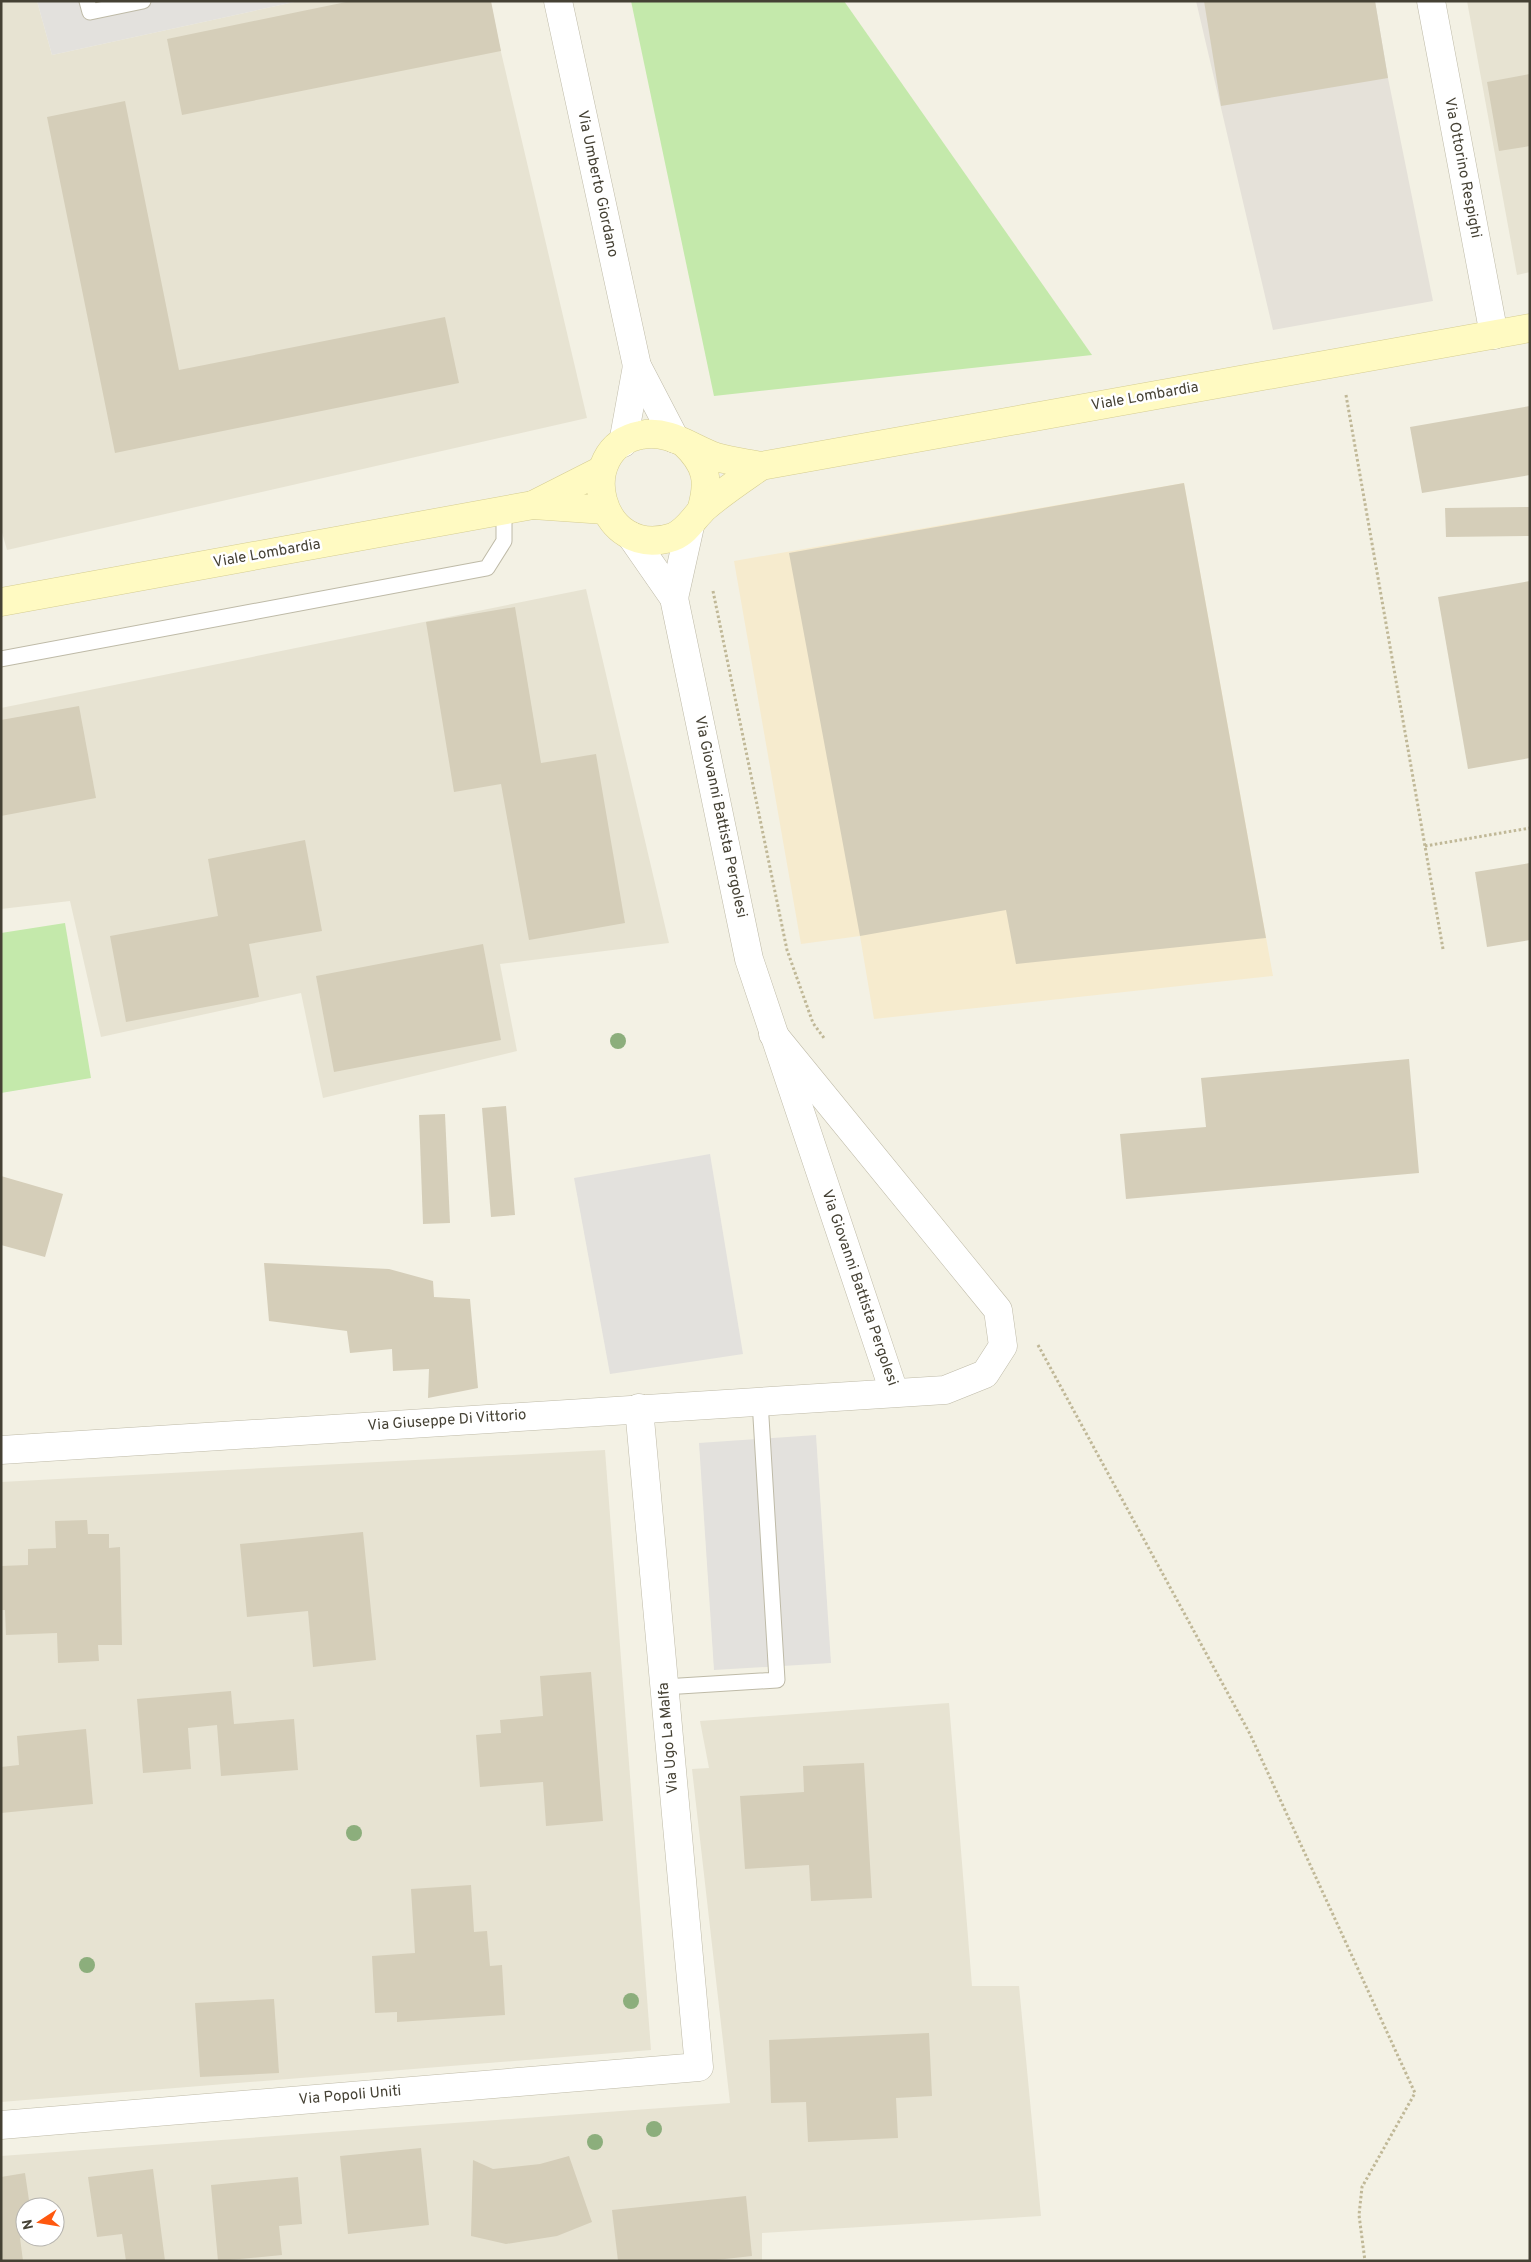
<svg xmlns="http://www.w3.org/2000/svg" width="1531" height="2262" font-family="Overpass,sans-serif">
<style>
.residential{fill:#e7e3d2;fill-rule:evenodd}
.commercial{fill:#f6ebce}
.industrial{fill:#e5e1d9}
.green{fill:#c4e9ab}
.parking{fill:#e3e1dd}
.building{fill:#d5ceb9}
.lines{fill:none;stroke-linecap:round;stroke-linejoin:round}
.lane-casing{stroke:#bebaa7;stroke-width:17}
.street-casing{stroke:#bebaa7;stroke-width:29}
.secondary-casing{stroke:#d5cd92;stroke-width:29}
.path{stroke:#c0b897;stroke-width:3;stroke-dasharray:2.5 2.5;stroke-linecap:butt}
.lane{stroke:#fff;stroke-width:15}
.street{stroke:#fff;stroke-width:28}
.secondary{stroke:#fffac2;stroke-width:28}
.tree{fill:#8cae7c}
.labels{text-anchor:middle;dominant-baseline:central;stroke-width:5;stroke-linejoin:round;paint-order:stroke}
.street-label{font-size:15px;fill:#454134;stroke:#fff}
</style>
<rect width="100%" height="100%" fill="#f3f1e4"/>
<!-- residential -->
<g class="residential">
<path d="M1 1H37L52 55 299 1H489L587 418 7 550 1 529Z"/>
<path d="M1467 1H1530V272L1517 275Z"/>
<path d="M586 589 669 943 500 964 517 1051 323 1098 301 993 101 1037 70 901 1 909V708Z"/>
<path d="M605 1450 651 2050 1 2102V1482Z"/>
<path d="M949 1703 972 1986H1019L1041 2216 762 2233V2261H1V2156L730 2103 692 1769 709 1768 700 1721ZM25 2207H55V2237H25Z"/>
</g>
<!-- commercial -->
<path class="commercial" d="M1184 483 1273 976 874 1019 860 936 801 944 734 561Z"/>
<!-- industrial -->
<path class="industrial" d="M1196 1H1375L1388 78 1433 301 1273 330Z"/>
<!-- green -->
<g class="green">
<path d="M631 1H844L1092 355 714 396Z"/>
<path d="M65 923 91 1078 1 1093V933Z"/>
</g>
<!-- parking -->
<g class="parking">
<path d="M37 1H299L52 55Z"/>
<path d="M710 1154 743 1354 610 1374 574 1178Z"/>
<path d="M816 1435 831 1663 714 1670 699 1443Z"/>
</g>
<!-- building -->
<g class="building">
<path d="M351 1H491L501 51 182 115 167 39Z"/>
<path d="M1204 1H1375L1388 78 1221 106Z"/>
<path d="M1530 74V146L1499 151 1487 82Z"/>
<path d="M125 101 179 370 445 317 459 383 115 453 47 117Z"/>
<path d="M1530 406V475L1422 493 1410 427Z"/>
<path d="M1184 483 1266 938 1016 964 1006 910 860 936 789 553Z"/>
<path d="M1530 507V536L1446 537 1445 508Z"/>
<path d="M1530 581V758L1468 769 1438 597Z"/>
<path d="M515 607 541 763 596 754 625 923 529 940 501 784 454 792 426 622Z"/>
<path d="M79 706 96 798 1 816V720Z"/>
<path d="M305 840 322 931 249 944 259 997 126 1022 110 936 218 916 208 859Z"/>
<path d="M1530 863V940L1487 947 1475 872Z"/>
<path d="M483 944 501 1040 334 1072 316 976Z"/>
<path d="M1409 1059 1419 1173 1126 1199 1120 1134 1206 1127 1201 1078Z"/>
<path d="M506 1106 515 1215 491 1217 482 1108Z"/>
<path d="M445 1114 450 1223 423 1224 419 1115Z"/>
<path d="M1 1176 63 1194 45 1257 1 1245Z"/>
<path d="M264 1263 389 1269 433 1281 434 1297 470 1299 478 1388 428 1398 429 1369 393 1371 392 1349 350 1353 347 1331 269 1321Z"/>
<path d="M87 1520 88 1534H109V1548L120 1547 122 1645H98L99 1661 58 1663 57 1633 6 1635 5 1610H1V1566L28 1565V1549L56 1548 55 1521Z"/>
<path d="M363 1532 376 1660 313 1667 308 1611 247 1617 240 1544Z"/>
<path d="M591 1672 603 1821 546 1826 543 1782 480 1787 476 1735 501 1733 500 1720 543 1716 540 1676Z"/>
<path d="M231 1691 234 1724 294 1719 298 1770 221 1776 217 1725 188 1728 191 1769 143 1773 137 1699Z"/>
<path d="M86 1729 93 1804 1 1813V1767L19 1765 17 1736Z"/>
<path d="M864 1763 872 1898 811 1901 809 1865 745 1869 740 1796 804 1792 803 1766Z"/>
<path d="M471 1885 474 1932 487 1931 490 1966 502 1965 505 2015 397 2022V2012L375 2013 372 1956 415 1953 411 1889Z"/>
<path d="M274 1999 279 2073 200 2077 195 2003Z"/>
<path d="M929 2033 932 2096 896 2098 898 2138 808 2142 806 2102 771 2103 769 2040Z"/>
<path d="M421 2148 429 2225 348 2234 340 2156Z"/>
<path d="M569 2156 592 2222 557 2236 506 2244 471 2236 473 2160 493 2169 540 2164Z"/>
<path d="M153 2169 165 2261H126L122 2234 97 2237 88 2177Z"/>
<path d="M25 2173 30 2207H25V2237L20 2238 23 2261H1V2177Z"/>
<path d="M298 2177 302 2224 279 2226 282 2255 218 2261 211 2185Z"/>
<path d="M746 2196 752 2256 707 2261H618L612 2210Z"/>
</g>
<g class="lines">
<defs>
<g id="lane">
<path d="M87 1 90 12 143 1"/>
<path d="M1 659 487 568 504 541V511"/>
<path d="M664 1687 777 1680 760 1401"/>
</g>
<g id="street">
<path d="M558 1 637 366 675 439"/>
<path d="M1431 1 1494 335"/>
<path d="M623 443 637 366"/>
<path d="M631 536 674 598 749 959 894 1392"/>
<path d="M674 598 690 526"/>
<path d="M1 1450 945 1390 985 1374 1003 1346 998 1310 773 1034"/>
<path d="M1 2125 699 2067 639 1408"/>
</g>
<g id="secondary">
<path d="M684 443C707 465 710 481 701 511"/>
<path d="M761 466C741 480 721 493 703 509 693 519 687 531 673 537 598 562 572 448 641 435 668 429 691 448 716 457 730 461 746 463 761 466L1530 328"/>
<path d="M533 505 602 470"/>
<path d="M1 602 533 505 605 510"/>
</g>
</defs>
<!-- lane casing -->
<use href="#lane" class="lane-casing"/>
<!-- street casing -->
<use href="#street" class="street-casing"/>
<!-- secondary casing -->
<use href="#secondary" class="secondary-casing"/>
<!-- path -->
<g class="path">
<path d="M1346 395 1443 949"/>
<path d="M713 591 787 950 813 1023 824 1038"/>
<path d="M1425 846 1530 828"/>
<path d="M1038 1345 1250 1734 1415 2093 1362 2187 1359 2215 1365 2261"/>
</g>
<!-- lane -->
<use href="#lane" class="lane"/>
<!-- street -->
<use href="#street" class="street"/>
<!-- secondary -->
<use href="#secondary" class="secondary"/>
</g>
<!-- trees -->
<g class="tree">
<circle cx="618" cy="1041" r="8"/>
<circle cx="354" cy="1833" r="8"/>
<circle cx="87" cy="1965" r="8"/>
<circle cx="631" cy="2001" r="8"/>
<circle cx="654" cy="2129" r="8"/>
<circle cx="595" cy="2142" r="8"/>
</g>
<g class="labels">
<!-- street labels -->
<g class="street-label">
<text transform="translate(1462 168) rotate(79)">Via Ottorino Respighi</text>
<text transform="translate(597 184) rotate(78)">Via Umberto Giordano</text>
<text transform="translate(1145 397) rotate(-10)">Viale Lombardia</text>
<text transform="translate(267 554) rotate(-10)">Viale Lombardia</text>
<text transform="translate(720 817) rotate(78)">Via Giovanni Battista Pergolesi</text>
<text transform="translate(859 1288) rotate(71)">Via Giovanni Battista Pergolesi</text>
<text transform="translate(447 1421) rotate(-4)">Via Giuseppe Di Vittorio</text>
<text transform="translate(669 1738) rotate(-95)">Via Ugo La Malfa</text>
<text transform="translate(350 2096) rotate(-5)">Via Popoli Uniti</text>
</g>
</g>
<!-- border -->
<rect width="1531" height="2262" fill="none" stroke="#454134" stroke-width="5"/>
<!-- north arrow -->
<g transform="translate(40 2222) rotate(258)"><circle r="24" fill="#ffffff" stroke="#b5b3ae"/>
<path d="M0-4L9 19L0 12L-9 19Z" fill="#ff580f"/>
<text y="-8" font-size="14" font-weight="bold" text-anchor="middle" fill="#454134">N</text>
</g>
</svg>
